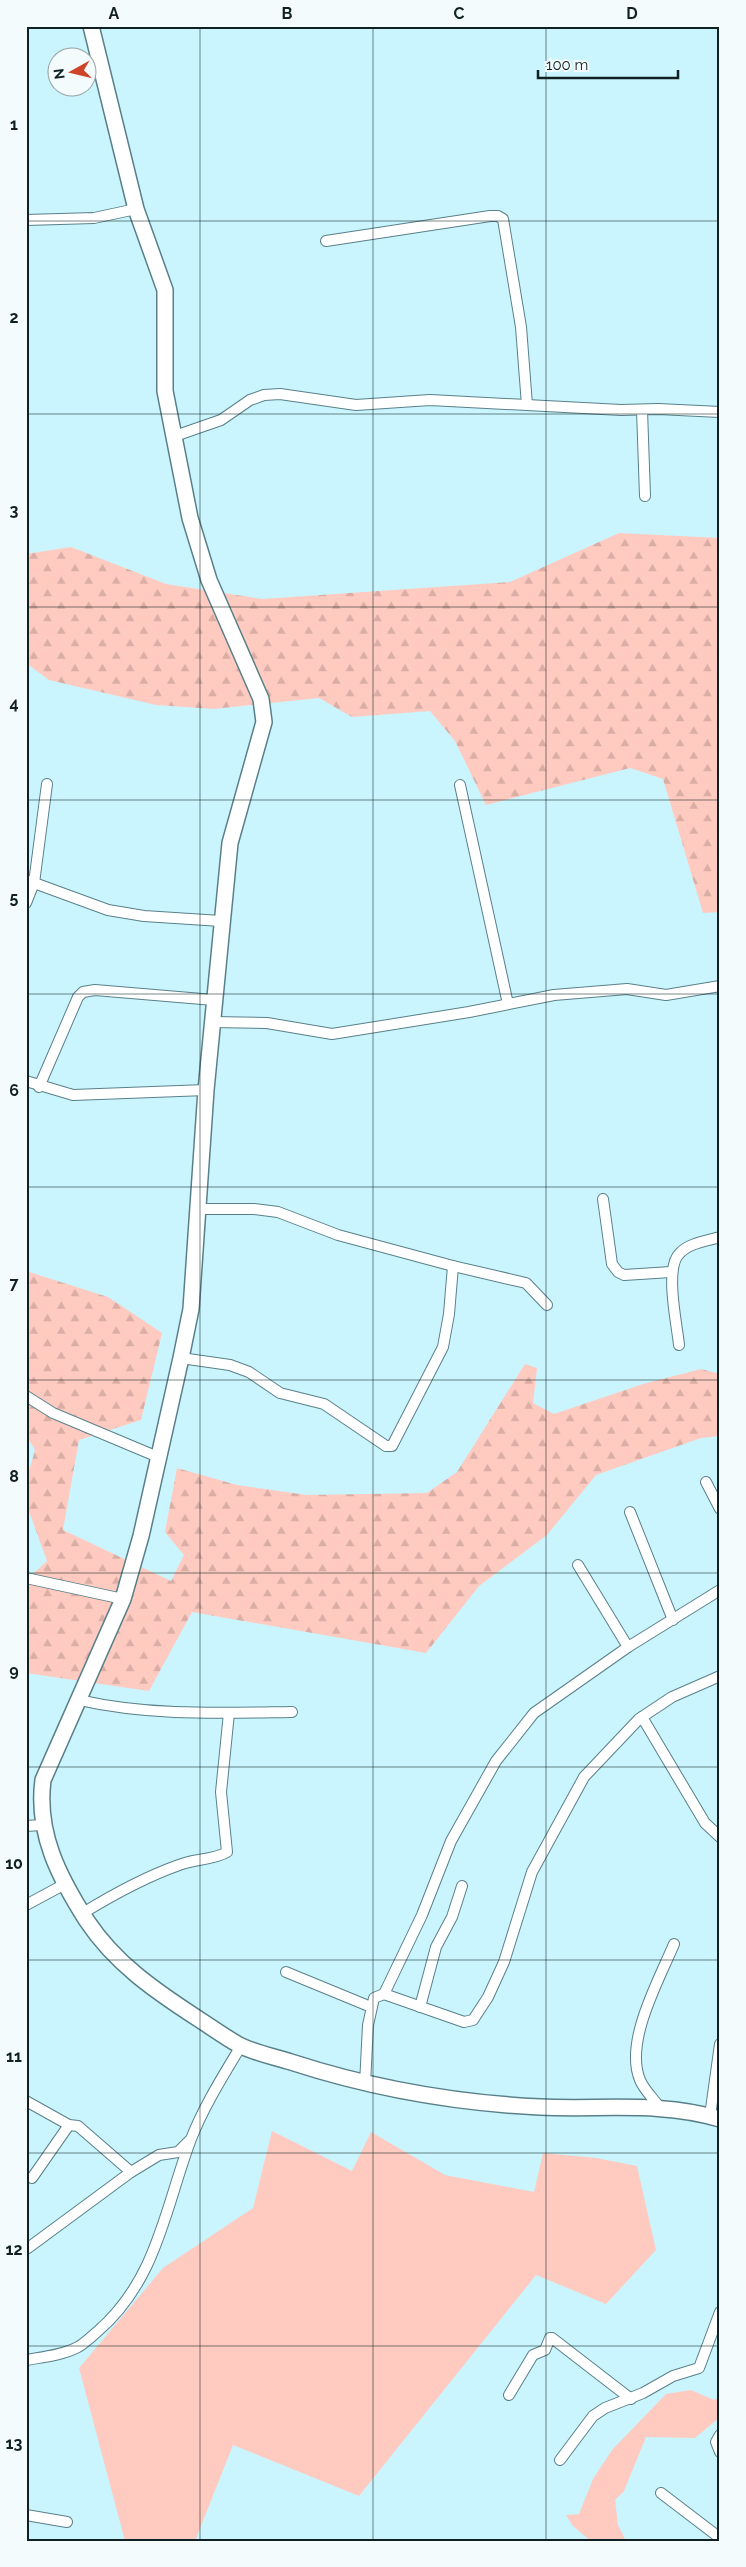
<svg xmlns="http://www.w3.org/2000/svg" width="746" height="2567" font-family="Raleway,sans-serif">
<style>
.green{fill:#ffcbc0}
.forest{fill:url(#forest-firs)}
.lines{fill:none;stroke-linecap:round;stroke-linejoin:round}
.street-casing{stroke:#598089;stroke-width:12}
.secondary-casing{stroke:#598089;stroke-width:18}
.street{stroke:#fff;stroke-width:10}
.secondary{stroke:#fff;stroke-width:15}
.grid{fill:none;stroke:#102023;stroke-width:1;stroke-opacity:0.55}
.neatline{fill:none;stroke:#102023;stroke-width:2}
.grid-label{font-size:16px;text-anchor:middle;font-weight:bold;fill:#102023}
</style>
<defs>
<pattern id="forest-firs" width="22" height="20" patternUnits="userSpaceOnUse" patternTransform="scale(1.25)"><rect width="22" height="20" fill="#ffcbc0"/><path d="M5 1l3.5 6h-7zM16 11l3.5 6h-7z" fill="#daaea5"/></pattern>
</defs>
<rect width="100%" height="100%" fill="#caf5fe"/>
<!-- green -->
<g class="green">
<path d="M272 2131 352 2171 371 2132 445 2175 534 2192 543 2153 596 2158 637 2166 656 2250 606 2304 536 2275 359 2496 233 2445 195 2541H125L79 2368 163 2268 253 2208Z"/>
<path d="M691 2390 714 2400 720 2397V2417L695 2438 646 2437 624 2491 615 2500 618 2525 626 2541H591L573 2526 566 2515 579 2514 593 2479 612 2450 666 2394Z"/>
</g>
<!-- forest -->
<g class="forest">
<path d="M619 533 720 538V912L703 913 663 779 630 768 486 805 455 741 430 711 352 717 319 698 214 709 156 705 49 680 26 663V554L71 547 166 584 262 599 510 582Z"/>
<path d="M26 1271 108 1297 162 1333 141 1420 79 1440 63 1530 171 1581 184 1555 165 1532 177 1468 237 1485 307 1495 427 1493 457 1472 525 1364 537 1368 533 1403 554 1414 643 1384 701 1369 720 1374V1436L701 1438 596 1475 547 1535 479 1586 426 1653 192 1612 149 1691 26 1673V1580L47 1561 26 1503V1482L35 1450 26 1435Z"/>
</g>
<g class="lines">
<defs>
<g id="street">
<path d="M26 220 94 218 136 209"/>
<path d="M326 241 490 216H498L503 219 521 327 527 405"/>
<path d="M642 410 645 496"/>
<path d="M172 437 221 420 250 400 264 395 280 394 356 405 430 400 621 410 658 409 720 412"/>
<path d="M460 785 508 1004"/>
<path d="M26 880 108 910 144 916 221 921"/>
<path d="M26 903 34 883 47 784"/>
<path d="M212 1022 267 1023 332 1034 469 1012 554 995 627 989 666 995 720 986"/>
<path d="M26 1081 73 1095 206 1090"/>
<path d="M39 1087 78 997 83 992 95 990 214 1000"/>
<path d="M603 1199 612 1264 618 1272 624 1275 671 1272"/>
<path d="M199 1209H254L278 1212 338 1235 453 1266 526 1283 547 1305"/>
<path d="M679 1345C677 1324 664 1267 680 1253 689 1243 707 1241 720 1237"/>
<path d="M181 1358 230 1365 249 1372 280 1393 324 1404 386 1446H392L443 1347 449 1314 453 1266"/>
<path d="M26 1396 53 1413 158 1457"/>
<path d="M706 1482 720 1509"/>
<path d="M630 1512 673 1620"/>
<path d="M578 1565 628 1647"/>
<path d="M26 1578 123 1599"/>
<path d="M79 1700C149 1716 220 1713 292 1712"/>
<path d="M642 1717 705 1823 720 1837"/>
<path d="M26 1826 42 1825"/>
<path d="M26 1905 65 1884"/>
<path d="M83 1913C114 1894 145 1877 179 1865 193 1859 214 1860 227 1852L221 1792 229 1713"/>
<path d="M286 1972 371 2007"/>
<path d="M384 1994 464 2022 473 2020 488 1997 504 1962 532 1872 584 1777 639 1719 672 1697 720 1676"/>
<path d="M420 2007 436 1947 452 1917 462 1886"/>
<path d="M365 2084 368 2025 374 1998 384 1994 422 1915 451 1841 496 1761 534 1713 628 1647 720 1590"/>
<path d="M26 2101 69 2125 78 2126 131 2172"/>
<path d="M660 2108C654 2099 644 2090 640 2080 624 2042 659 1980 674 1944"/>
<path d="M710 2116 720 2044"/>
<path d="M32 2178 69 2125"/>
<path d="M28 2248 131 2172 159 2155 178 2152 189 2141"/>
<path d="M26 2360C43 2357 63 2355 78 2347 85 2343 92 2336 98 2331 157 2280 165 2208 191 2139 204 2106 223 2076 241 2046"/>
<path d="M509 2395 533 2355 545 2350 550 2338H552L631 2399"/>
<path d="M720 2435 716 2442 720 2452"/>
<path d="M560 2460 593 2416 605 2408 643 2393 673 2376 699 2368 720 2312"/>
<path d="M661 2493 720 2538"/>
<path d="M26 2515 67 2522"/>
</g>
<path id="secondary" d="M91 26 136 209 165 290V391L190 518 209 580 261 699 264 722 230 843 206 1090 191 1309 181 1358 141 1536 123 1599 43 1780C36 1833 59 1877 87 1921 115 1963 154 1990 197 2018 211 2027 225 2037 239 2045 255 2053 275 2057 291 2062 371 2088 456 2103 540 2107 600 2110 661 2101 720 2119"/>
</defs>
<!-- street casing -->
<use href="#street" class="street-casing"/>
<!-- secondary casing -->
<use href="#secondary" class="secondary-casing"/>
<!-- street -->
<use href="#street" class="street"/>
<!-- secondary -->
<use href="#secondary" class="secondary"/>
</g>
<!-- grid -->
<path class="grid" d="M200 26V2541M373 26V2541M546 26V2541M26 221H720M26 414H720M26 607H720M26 800H720M26 994H720M26 1187H720M26 1380H720M26 1573H720M26 1767H720M26 1960H720M26 2153H720M26 2346H720"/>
<!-- border -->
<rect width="746" height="2567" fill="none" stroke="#f3fbfd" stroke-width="55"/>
<!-- north arrow -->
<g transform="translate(72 72) rotate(262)"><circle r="24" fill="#f3fbfd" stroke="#98a3a6"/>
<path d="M0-4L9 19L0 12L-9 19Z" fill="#cf4429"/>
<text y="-8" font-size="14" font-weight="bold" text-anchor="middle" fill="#102023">N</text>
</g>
<!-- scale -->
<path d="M538 70v8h140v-8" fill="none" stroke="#102023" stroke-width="2.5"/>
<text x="546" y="70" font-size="15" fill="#102023" stroke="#f3fbfd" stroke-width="4" paint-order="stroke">100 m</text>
<rect x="28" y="28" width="690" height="2512" class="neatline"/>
<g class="grid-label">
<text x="114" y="19">A</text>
<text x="287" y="19">B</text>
<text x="459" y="19">C</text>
<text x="632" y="19">D</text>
<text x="14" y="130">1</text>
<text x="14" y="323">2</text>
<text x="14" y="516">3</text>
<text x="14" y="709">4</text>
<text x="14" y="903">5</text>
<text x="14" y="1096">6</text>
<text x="14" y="1289">7</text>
<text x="14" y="1482">8</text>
<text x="14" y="1676">9</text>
<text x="14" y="1869">10</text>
<text x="14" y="2062">11</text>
<text x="14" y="2255">12</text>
<text x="14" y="2449">13</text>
</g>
</svg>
